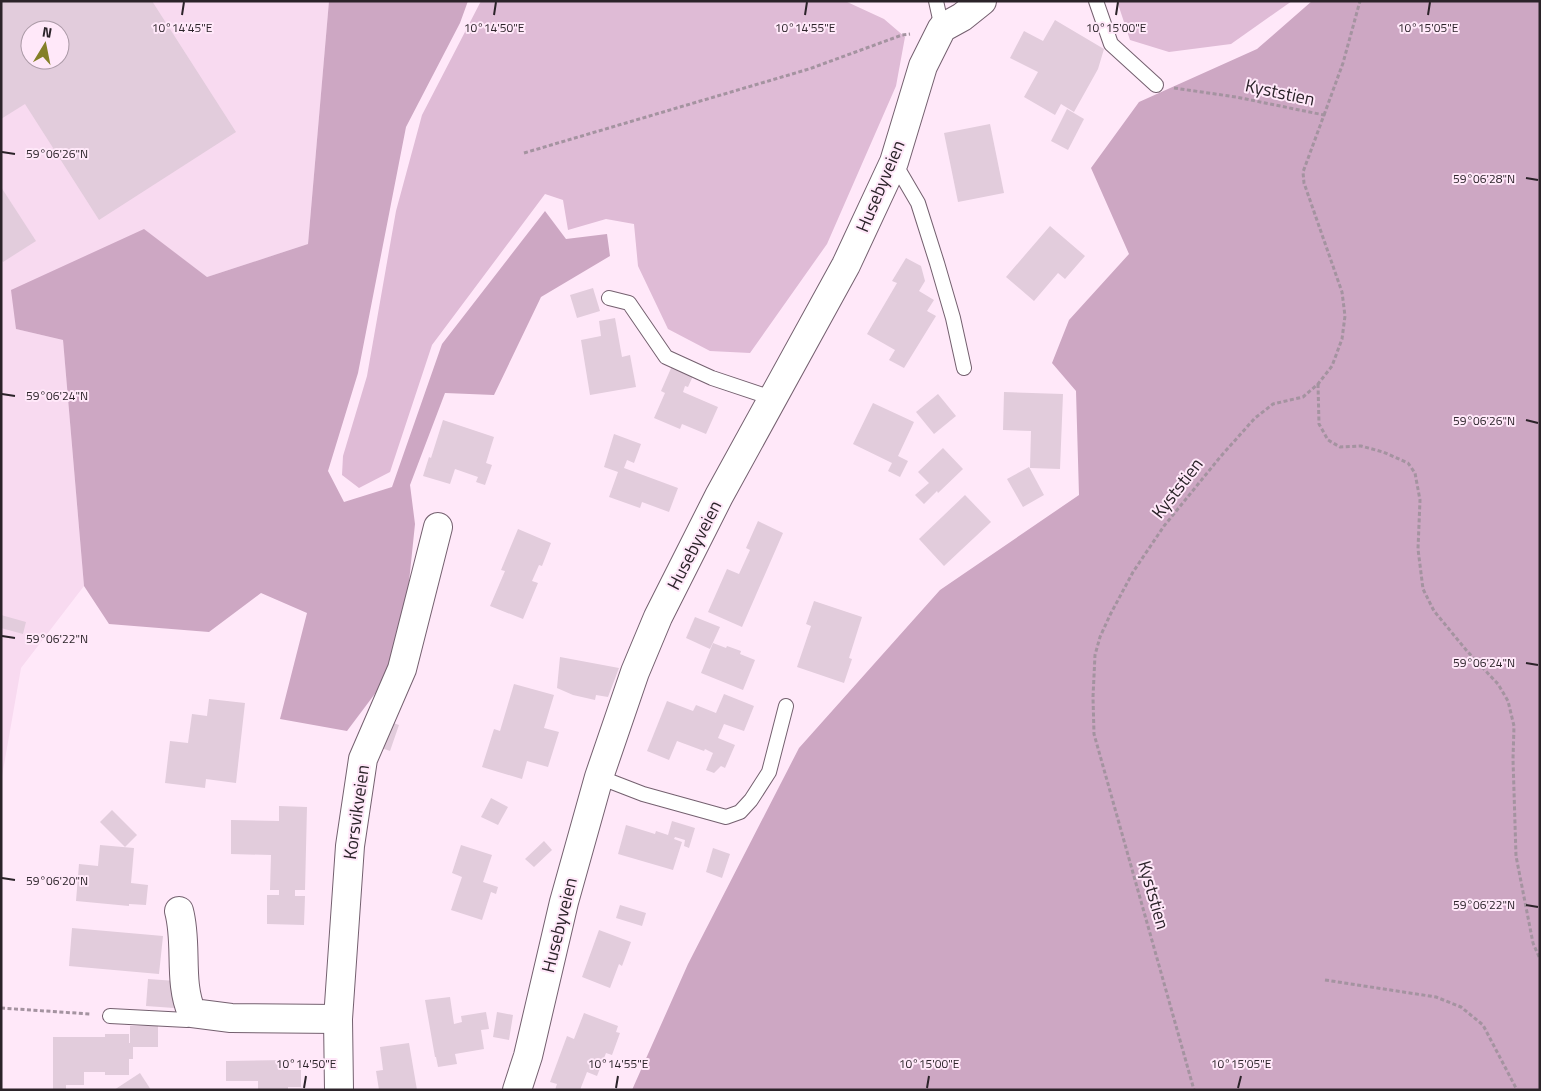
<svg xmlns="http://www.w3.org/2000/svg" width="1541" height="1091" font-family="'Titillium Web',sans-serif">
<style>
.built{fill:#f8daf0;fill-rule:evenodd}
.green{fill:#dfbbd6}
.forest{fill:#cda7c3}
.building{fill:#e2ccdc;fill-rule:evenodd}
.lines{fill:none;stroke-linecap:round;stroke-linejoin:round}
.lane-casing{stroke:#74606f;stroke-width:16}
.street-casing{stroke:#74606f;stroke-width:30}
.path{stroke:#a493a0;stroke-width:3;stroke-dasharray:4 2.5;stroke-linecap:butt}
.lane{stroke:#fff;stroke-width:14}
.street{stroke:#fff;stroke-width:28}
.ticks{fill:none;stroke:#2b2329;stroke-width:2}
.labels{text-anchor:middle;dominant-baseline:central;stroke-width:4;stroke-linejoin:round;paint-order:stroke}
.street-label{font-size:18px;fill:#2b2329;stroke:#ffe8f9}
.ticks-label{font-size:12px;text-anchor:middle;fill:#2b2329;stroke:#ffe8f9;stroke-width:4;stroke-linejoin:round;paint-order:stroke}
</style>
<rect width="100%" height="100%" fill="#ffe8f9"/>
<!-- built -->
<path class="built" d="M1 1H329L308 244 207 277 144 230 16 329 63 340 84 586 21 668 1 782ZM30 30H60V60H30Z"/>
<!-- green -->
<g class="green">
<path d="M481 1H845L884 19 905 37 896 86 827 244 750 353 710 351 668 329 638 266 634 224 606 219 568 230 563 200 545 194 432 345 390 472 359 488 342 475 343 456 367 376 396 211 422 115Z"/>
<path d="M1117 1H1292L1231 44 1169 52 1130 40Z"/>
</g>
<!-- forest -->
<g class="forest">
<path d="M329 1H468L460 23 406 127 358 373 328 471 344 502 392 487 442 344 545 211 566 239 607 234 610 256 541 297 494 395 445 393 410 485 415 524 401 659 347 731 280 719 307 613 261 593 209 632 109 624 84 586 63 340 16 329 11 290 144 229 207 277 308 244Z"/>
<path d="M1312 1H1540V1090H632L688 964 799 748 940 590 1079 495 1076 391 1052 363 1069 320 1129 254 1091 168 1139 102 1257 49Z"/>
</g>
<!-- building -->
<g class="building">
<path d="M1 1H152L236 132 99 220 25 104 1 119ZM30 30H60V60H30Z"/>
<path d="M1055 20 1104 49 1098 69 1074 112 1061 104 1055 115 1024 97 1038 72 1010 58 1024 31 1043 41Z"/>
<path d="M1067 109 1084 119 1068 150 1051 141Z"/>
<path d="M990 124 1004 193 958 202 944 133Z"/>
<path d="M1 187 36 241 3 262 1 259Z"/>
<path d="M1050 226 1085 256 1065 279 1058 273 1034 301 1006 277Z"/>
<path d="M906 258 921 266 925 281 919 291 934 300 927 311 936 316 904 368 889 360 895 350 867 334 897 283 892 281Z"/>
<path d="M593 288 600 311 577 318 570 295Z"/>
<path d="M615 318 622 357 630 355 636 387 590 395 581 340 601 336 599 321Z"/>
<path d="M672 366 693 376 688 387 685 386 683 392 718 407 706 434 682 424 680 429 654 418 665 393 661 391Z"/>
<path d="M1004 392 1063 394 1060 469 1030 468 1031 431 1003 430Z"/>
<path d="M938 394 956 416 934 434 916 412Z"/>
<path d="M873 403 914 422 898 456 908 461 900 477 888 471 892 463 853 444Z"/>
<path d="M443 420 494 437 486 463 492 465 485 485 476 482 478 477 455 469 450 484 423 476 429 457 431 458Z"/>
<path d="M614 434 641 444 634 463 627 460 624 468 678 488 669 512 642 502 640 508 609 497 618 472 604 467Z"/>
<path d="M943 448 963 469 938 493 937 491 924 504 915 495 929 483 918 472Z"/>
<path d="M1029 467 1044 495 1023 507 1007 479Z"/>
<path d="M965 495 991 522 944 566 919 539Z"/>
<path d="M758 521 783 533 742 627 708 612 727 569 739 574 750 550 746 548Z"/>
<path d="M518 529 551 543 542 566 539 565 532 581 538 583 523 619 490 606 505 571 501 570Z"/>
<path d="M814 601 862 617 849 658 852 659 844 683 797 667 811 626 806 624Z"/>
<path d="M1 615 26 622 23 634 1 628Z"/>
<path d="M695 617 720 627 710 649 686 638Z"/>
<path d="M713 643 726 648 727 646 741 651 740 654 755 660 743 690 701 673Z"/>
<path d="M560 657 619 668 608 697 596 695 595 700 573 695 557 688Z"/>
<path d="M514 684 554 695 544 728 559 732 548 767 527 761 522 779 482 767 494 729 500 731Z"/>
<path d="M724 694 754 706 744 731 724 724 718 738 735 745 725 768 721 766 714 773 706 770 713 753 705 749 704 751 677 741 669 760 647 751 667 701 693 711 696 705 716 713Z"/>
<path d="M209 699 245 703 236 783 206 779 205 788 165 783 170 741 188 743 192 714 207 716Z"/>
<path d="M385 720 399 725 390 751 376 746Z"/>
<path d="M491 798 508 807 498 825 481 817Z"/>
<path d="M279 806 307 807 305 890H295V896H305L304 925 267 924V895H279V890H270L271 855 231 854V820L279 821Z"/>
<path d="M112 810 137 835 125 847 100 822Z"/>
<path d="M672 821 695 828 689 848 684 846 685 840 675 837 674 839 682 842 673 870 618 854 626 825 655 834 656 831 668 835Z"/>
<path d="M544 841 552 850 534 867 525 859Z"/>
<path d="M100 845 134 848 131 883 148 885 146 905 129 904V906L76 901 79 864 98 866Z"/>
<path d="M461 845 492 855 483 882 498 887 496 894 491 892 482 920 451 910 462 877 452 873Z"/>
<path d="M713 848 730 854 722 878 706 872Z"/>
<path d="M620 905 646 913 642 926 616 918Z"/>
<path d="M72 928 163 936 159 974 69 966Z"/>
<path d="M599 930 631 942 622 966 619 964 610 988 582 977Z"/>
<path d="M148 979 176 981 174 1008 146 1006Z"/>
<path d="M450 997 454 1024 462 1022 461 1016 486 1012 489 1029 481 1030 484 1049 455 1054 457 1064 438 1067 436 1057H435L425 1000Z"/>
<path d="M497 1012 513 1015 509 1040 493 1037Z"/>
<path d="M584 1013 618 1026 616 1032 620 1033 612 1055 606 1053 597 1076 587 1072 580 1090H555L557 1084 550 1082 567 1036 574 1039Z"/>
<path d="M130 1026H158V1047H133V1059H129V1075H105V1072H84V1085H66V1090H53V1037H105V1034H129V1043H130Z"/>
<path d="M409 1043 417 1090H379L376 1071 383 1070 380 1047Z"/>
<path d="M288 1060V1070H301V1087H288V1090H258V1081H226V1061Z"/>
<path d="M140 1073 151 1090H114Z"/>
</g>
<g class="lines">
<defs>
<g id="lane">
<path d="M936 1 942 28"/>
<path d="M1096 1 1111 44 1156 85"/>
<path d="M894 162 918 203 937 263 953 318 964 368"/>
<path d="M609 298 629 303 666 357 712 378 772 398"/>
<path d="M599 777 643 794 726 817 740 812 751 800 769 772 786 706"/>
<path d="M110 1016 187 1020 192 1013"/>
</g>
<g id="street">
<path d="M179 911C188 944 178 982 192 1013L231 1018 338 1019"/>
<path d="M339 1090 338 1019 350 846 363 759 402 669 438 527"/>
<path d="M517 1090 528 1056 564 902 599 777 635 672 658 617 719 496 846 265 894 162 923 66 942 28 962 17 982 1"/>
</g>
</defs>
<!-- lane casing -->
<use href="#lane" class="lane-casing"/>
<!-- street casing -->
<use href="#street" class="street-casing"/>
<!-- path -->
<g class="path">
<path d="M1174 88 1236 97 1324 115 1303 172 1304 183 1342 292 1345 316 1342 339 1332 366 1318 384 1303 397 1273 404 1255 418 1221 456 1164 526 1133 572 1110 615 1100 637 1095 655 1093 697 1094 734 1194 1090"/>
<path d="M1324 115 1343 63 1360 1"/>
<path d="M524 153 809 69 902 35 910 34"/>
<path d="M1318 384 1319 424 1328 440 1340 447 1361 446 1383 452 1408 463 1415 473 1420 500 1418 549 1423 589 1434 611 1467 651 1498 684 1508 701 1514 726 1513 759 1516 856 1533 943 1540 959"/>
<path d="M1325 980 1436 997 1461 1007 1483 1025 1517 1090"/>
<path d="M1 1008 90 1014"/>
</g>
<!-- lane -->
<use href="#lane" class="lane"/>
<!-- street -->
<use href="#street" class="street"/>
</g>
<!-- ticks -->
<path class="ticks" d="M182 15 184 2M494 15 496 2M805 15 807 2M1116 15 1118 2M1428 15 1430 2M2 152 15 154M1526 178 1538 180M2 394 15 396M1526 420 1538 423M2 636 15 638M1526 663 1538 665M2 878 15 880M1526 905 1538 907M304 1088 306 1076M616 1088 618 1076M927 1088 929 1076M1238 1088 1241 1076"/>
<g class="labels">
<!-- street labels -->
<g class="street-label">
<text transform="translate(1280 92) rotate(12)">Kyststien</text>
<text transform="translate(880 186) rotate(-67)">Husebyveien</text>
<text transform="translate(1177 488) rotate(-52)">Kyststien</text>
<text transform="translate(694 545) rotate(-63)">Husebyveien</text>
<text transform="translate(356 812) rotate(-82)">Korsvikveien</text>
<text transform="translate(1154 895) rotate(74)">Kyststien</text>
<text transform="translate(559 925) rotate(-76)">Husebyveien</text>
</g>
</g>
<g class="ticks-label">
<text x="182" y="32">10°14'45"E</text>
<text x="494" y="32">10°14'50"E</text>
<text x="805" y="32">10°14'55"E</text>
<text x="1116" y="32">10°15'00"E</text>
<text x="1428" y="32">10°15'05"E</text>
<text x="57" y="158">59°06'26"N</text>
<text x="1484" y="183">59°06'28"N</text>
<text x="57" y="400">59°06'24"N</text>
<text x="1484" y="425">59°06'26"N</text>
<text x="57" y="643">59°06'22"N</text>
<text x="1484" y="667">59°06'24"N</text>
<text x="57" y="885">59°06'20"N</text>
<text x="1484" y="909">59°06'22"N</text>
<text x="306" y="1068">10°14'50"E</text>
<text x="618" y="1068">10°14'55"E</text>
<text x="929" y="1068">10°15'00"E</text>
<text x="1241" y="1068">10°15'05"E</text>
</g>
<!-- border -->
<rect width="1541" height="1091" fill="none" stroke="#2b2329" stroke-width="5"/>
<!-- north arrow -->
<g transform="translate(45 45) rotate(10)"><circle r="24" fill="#ffe8f9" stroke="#aa99a6"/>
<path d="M0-4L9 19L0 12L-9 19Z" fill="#848028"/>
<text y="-8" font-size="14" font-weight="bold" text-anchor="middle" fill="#2b2329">N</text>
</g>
</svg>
